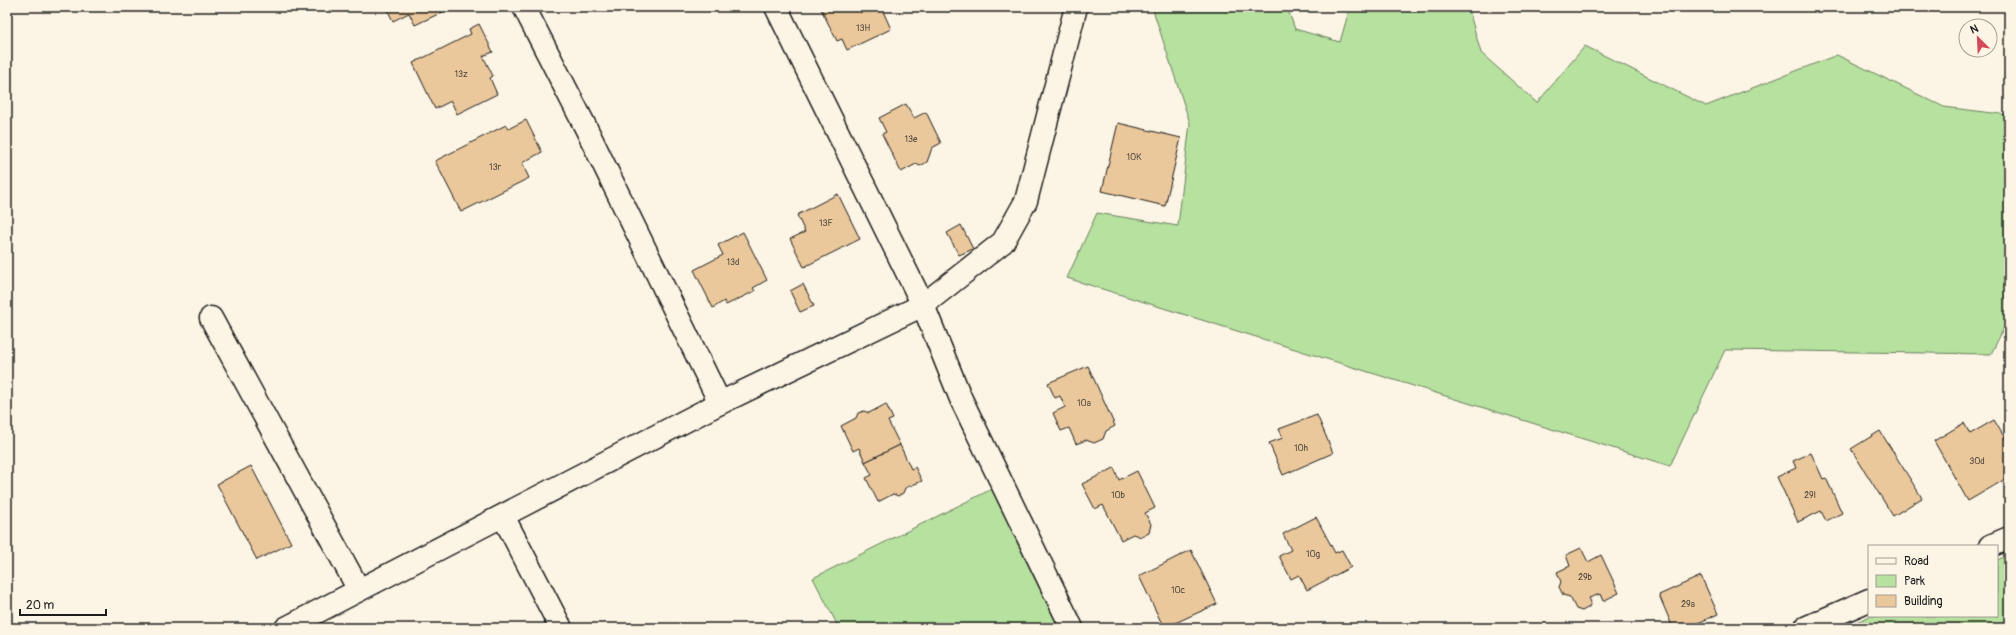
<svg xmlns="http://www.w3.org/2000/svg" width="2016" height="635" font-family="Pangolin,sans-serif">
<style>
.green{fill:#b6e19f;stroke:#697e5e}
.building{fill:#ebc89c;stroke:#1c1c1c}
.lines{fill:none;stroke-linecap:round;stroke-linejoin:round}
.minor-casing{stroke:#1c1c1c;stroke-width:25}
.minor{stroke:#fcf5e5;stroke-width:22}
.labels{text-anchor:middle;dominant-baseline:central;stroke-width:3;stroke-linejoin:round;paint-order:stroke}
.number-label{font-size:9px;fill:#50473c}
</style>
<rect width="100%" height="100%" fill="#fcf5e5"/>
<filter id="ink" filterUnits="userSpaceOnUse"><feTurbulence type="fractalNoise" baseFrequency=".025" numOctaves="2"/><feDisplacementMap in="SourceGraphic" scale="8" xChannelSelector="R" yChannelSelector="G"/><feConvolveMatrix kernelMatrix="1 2 1 2 8 2 1 2 1" color-interpolation-filters="sRGB"/></filter>
<g filter="url(#ink)">
<!-- green -->
<g class="green">
<path d="M1152 7H1287L1295 29 1340 42 1350 7H1468L1481 53 1537 103 1585 46 1706 106 1837 55 1944 107 2009 115V318L1991 354 1725 350 1670 466 1067 278 1097 213 1178 226 1190 123Z"/>
<path d="M994 488 1065 628H839L813 578Z"/>
<path d="M2009 555V628H1843L1870 616H1997V560Z"/>
</g>
<!-- building -->
<g class="building">
<path d="M386 7H453L415 25 409 13 393 21Z"/>
<path d="M591 7H637V12L591 9Z"/>
<path d="M820 7H874L875 9 881 7 891 29 847 50 842 39 837 41Z"/>
<path d="M479 24 493 52 483 56 493 76 490 78 497 94 457 114 451 101 435 109 413 63 471 34 469 29Z"/>
<path d="M906 104 914 118 926 112 941 143 932 148 927 162 920 166 916 164 901 172 882 134 886 132 879 118Z"/>
<path d="M526 120 542 152 522 163 529 178 461 212 435 161 506 125 508 129Z"/>
<path d="M1118 123 1181 138 1165 206 1102 191Z"/>
<path d="M838 194 860 239 804 267 790 239 805 232 797 215Z"/>
<path d="M961 225 973 249 959 255 947 233Z"/>
<path d="M743 232 767 280 753 288 755 291 726 305 724 301 713 308 694 270 723 255 718 245Z"/>
<path d="M803 284 814 306 800 312 790 291Z"/>
<path d="M1088 366 1115 426 1106 431 1103 439 1094 443 1086 440 1076 444 1069 428 1061 431 1053 413 1065 407 1060 396 1055 398 1048 383Z"/>
<path d="M886 404 893 419 888 421 900 445 865 462 859 448 853 451 841 426 856 418 858 413 864 411 869 413Z"/>
<path d="M1317 415 1333 453 1283 475 1269 443 1283 438 1279 429Z"/>
<path d="M1994 420 2009 445V477L1968 501 1934 441 1964 423 1970 434Z"/>
<path d="M1880 431 1922 498 1893 516 1851 449Z"/>
<path d="M900 445 911 469 915 467 922 481 905 488 903 493 898 496 893 494 878 502 866 478 872 475 865 462Z"/>
<path d="M1811 453 1823 479 1826 478 1842 513 1826 521 1821 511 1798 522 1777 477 1796 468 1793 461Z"/>
<path d="M251 466 291 543 257 560 217 484Z"/>
<path d="M1114 468 1119 480 1137 471 1155 508 1145 513 1151 524 1149 533 1141 537 1133 534 1121 540 1103 505 1095 509 1082 484Z"/>
<path d="M1316 517 1335 553 1342 550 1351 567 1307 590 1299 575 1291 579 1279 556 1291 550 1283 534Z"/>
<path d="M1581 548 1588 562 1601 555 1619 593 1603 601 1600 594 1589 598 1591 602 1589 607 1582 611 1576 609 1570 597 1563 595 1559 587 1561 582 1557 572 1570 566 1566 555Z"/>
<path d="M1191 550 1217 604 1164 628 1139 576Z"/>
<path d="M1701 576 1718 614 1687 628H1673L1659 595Z"/>
</g>
<g class="lines">
<defs>
<g id="minor">
<path d="M524 7 586 128 720 403"/>
<path d="M211 318 359 590"/>
<path d="M503 516 561 628"/>
<path d="M1990 546 2009 538"/>
<path d="M286 628 720 403 923 305 776 7"/>
<path d="M1072 628 961 399 923 305 1003 242 1026 201 1076 7"/>
<path d="M1805 628 1869 600"/>
</g>
</defs>
<!-- minor casing -->
<use href="#minor" class="minor-casing"/>
<!-- minor -->
<use href="#minor" class="minor"/>
</g>
</g>
<g class="labels">
<!-- number labels -->
<g class="number-label">
<text x="863" y="28">13H</text>
<text x="461" y="74">13z</text>
<text x="911" y="139">13e</text>
<text x="1134" y="157">10K</text>
<text x="495" y="167">13r</text>
<text x="826" y="223">13F</text>
<text x="733" y="262">13d</text>
<text x="1084" y="403">10a</text>
<text x="1301" y="448">10h</text>
<text x="1977" y="461">30d</text>
<text x="1118" y="495">10b</text>
<text x="1810" y="495">29l</text>
<text x="1313" y="554">10g</text>
<text x="1585" y="577">29b</text>
<text x="1178" y="590">10c</text>
<text x="1688" y="604">29a</text>
</g>
</g>
<!-- margin -->
<rect width="2016" height="635" fill="none" stroke="#fcf5e5" stroke-width="24"/>
<rect x="12" y="12" width="1992" height="611" fill="none" stroke="#1c1c1c" stroke-width="1.5" filter="url(#ink)"/>
<!-- legend -->
<rect x="1868" y="545" width="130" height="72" fill="#fcf5e5" stroke="#a29e95"/>
<rect x="1876" y="558" width="20" height="6" fill="#fcf5e5" stroke="#a29e95"/>
<text x="1904" y="565" font-size="12" fill="#1c1c1c">Road</text>
<rect x="1876" y="575" width="20" height="12" fill="#b6e19f" stroke="#a29e95"/>
<text x="1904" y="585" font-size="12" fill="#1c1c1c">Park</text>
<rect x="1876" y="595" width="20" height="12" fill="#ebc89c" stroke="#a29e95"/>
<text x="1904" y="605" font-size="12" fill="#1c1c1c">Building</text>
<!-- north arrow -->
<g transform="translate(1978 38) rotate(336)"><circle r="19" fill="#fcf5e5" stroke="#a29e95"/>
<path d="M0-3L7 15L0 10L-7 15Z" fill="#d1495b"/>
<text y="-6" font-size="11" font-weight="bold" text-anchor="middle" fill="#1c1c1c">N</text>
</g>
<!-- scale -->
<path d="M20 609v6h86v-6" fill="none" stroke="#1c1c1c" stroke-width="2"/>
<text x="26" y="609" font-size="12" fill="#1c1c1c" stroke="#fcf5e5" stroke-width="3" paint-order="stroke">20 m</text>
</svg>
